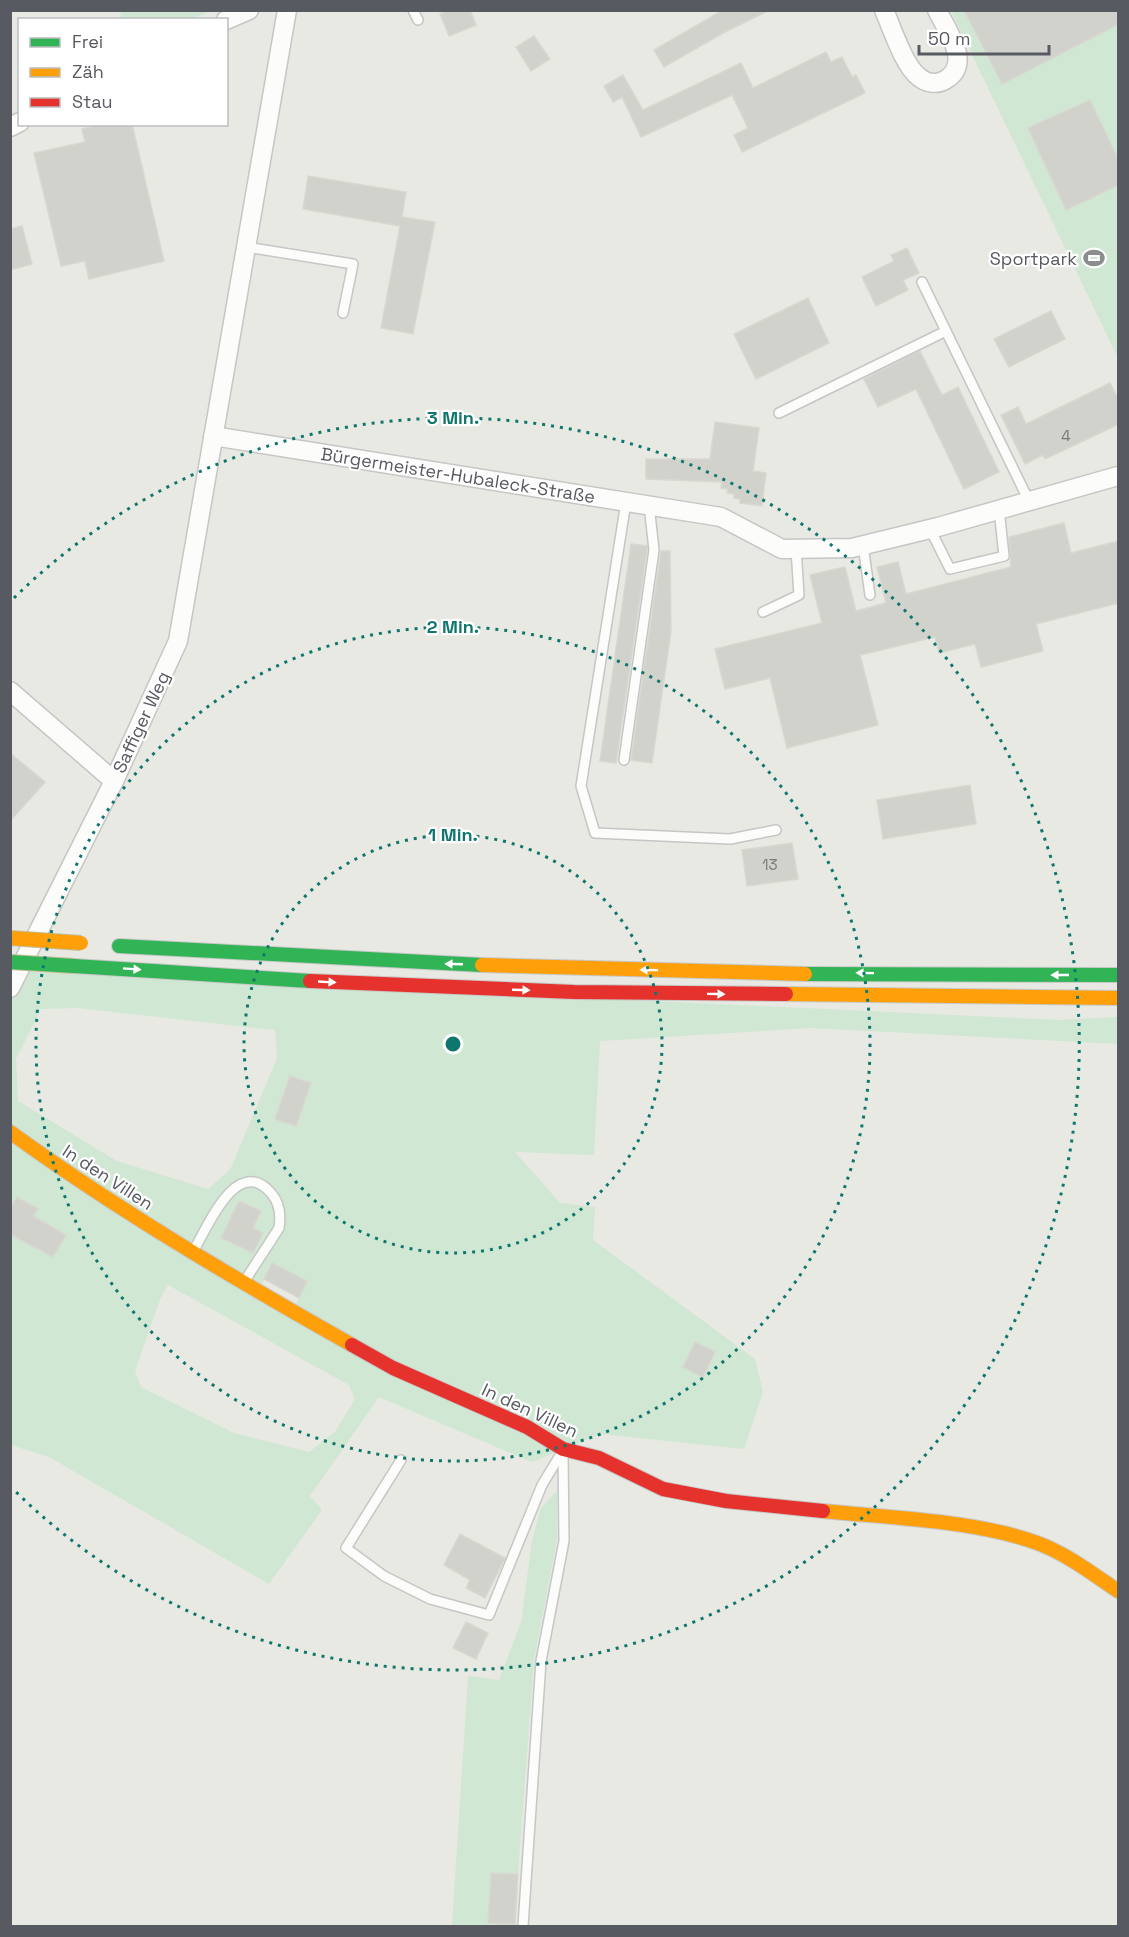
<svg xmlns="http://www.w3.org/2000/svg" width="1129" height="1937" font-family="'Space Grotesk',sans-serif">
<style>
.green{fill:#cfe7d3;fill-rule:evenodd}
.building{fill:#d2d2cd;stroke:#d8d8d1;stroke-width:1.5}
.lines{fill:none;stroke-linecap:round;stroke-linejoin:round}
.lane-casing{stroke:#c5c6c5;stroke-width:12}
.street-casing{stroke:#c5c6c5;stroke-width:21}
.fast-casing{stroke:#c7c8c8;stroke-width:16}
.slow-casing{stroke:#c7c8c8;stroke-width:16}
.jam-casing{stroke:#c7c8c8;stroke-width:16}
.lane{stroke:#fcfcfb;stroke-width:9}
.street{stroke:#fcfcfb;stroke-width:18}
.fast{stroke:#30b455;stroke-width:14}
.slow{stroke:#ff9f0a;stroke-width:14}
.jam{stroke:#e5322d;stroke-width:14}
.fast-bridge-casing{stroke:#c0be90;stroke-width:16;stroke-linecap:butt}
.slow-bridge-casing{stroke:#c0be90;stroke-width:16;stroke-linecap:butt}
.fast-bridge{stroke:#30b455;stroke-width:14}
.slow-bridge{stroke:#ff9f0a;stroke-width:14}
.oneway{fill:#fff}
.ring{fill:none;stroke:#0f766e;stroke-width:3;stroke-dasharray:3 6}
.labels{text-anchor:middle;dominant-baseline:central;stroke-width:4.5;stroke-linejoin:round;paint-order:stroke}
.number-label{font-size:15px;fill:#77787c}
.poi-label{font-size:18px;fill:#585a61;stroke:#fff;text-anchor:end}
.street-label{font-size:18px;fill:#585a61;stroke:#fff}
.centre{fill:#0f766e;stroke:#fff;stroke-width:3}
.ring-label{font-size:18px;text-anchor:middle;font-weight:bold;fill:#0f766e;stroke:#fff;stroke-width:4.5;stroke-linejoin:round;paint-order:stroke}
</style>
<rect width="100%" height="100%" fill="#e8e9e2"/>
<!-- green -->
<g class="green">
<path d="M122 11V10L210 11 192 19H119Z"/>
<path d="M951 11H1118V358Z"/>
<path d="M11 971 1059 1020 1118 1017V1044L811 1028 600 1041 594 1155 515 1152 560 1203 595 1207 593 1240 755 1359 763 1392 744 1449 601 1434 532 1462 379 1397 310 1496 322 1510 269 1584 49 1457 11 1445V1234L20 1239 37 1209 18 1197 11 1209ZM77 1008 275 1030 277 1058 230 1170 208 1189 117 1161 18 1101 16 1059 41 1009ZM231 1217 263 1233 253 1253 222 1238ZM272 1264 307 1281 296 1304 261 1286ZM168 1285 349 1385 355 1399 335 1432 309 1452 234 1433 141 1387 135 1371 159 1302Z"/>
<path d="M557 1491V1540L534 1660 518 1874 491 1873 488 1923 515 1924V1926H452L468 1676 499 1680 521 1622 532 1541 541 1508Z"/>
</g>
<!-- building -->
<g class="building">
<path d="M449 10H470L476 25 449 36 440 14Z"/>
<path d="M723 10H770L723 33 664 67 654 50Z"/>
<path d="M964 10H1119V24L1002 84Z"/>
<path d="M534 36 550 59 531 71 516 47Z"/>
<path d="M826 52 831 62 842 57 852 77 856 75 865 93 742 152 734 135 748 128 732 95 641 137 622 97 613 102 604 86 623 75 643 110 741 63 753 88Z"/>
<path d="M1090 100 1119 161V185L1066 210 1028 128Z"/>
<path d="M102 124H132L164 261 89 279 85 261 61 266 34 153 85 142 82 129Z"/>
<path d="M308 176 406 192 402 217 435 222 413 334 381 328 400 226 303 209Z"/>
<path d="M22 226 32 264 10 270V229Z"/>
<path d="M907 248 919 273 903 280 908 290 876 306 862 277 894 261 891 255Z"/>
<path d="M808 298 829 343 756 379 734 334Z"/>
<path d="M1051 311 1065 339 1009 367 994 339Z"/>
<path d="M920 351 942 395 958 387 999 472 964 489 916 389 878 407 864 379Z"/>
<path d="M1110 383 1119 400V424L1045 459 1043 455 1025 464 1001 415 1018 407 1026 424Z"/>
<path d="M715 422 759 428 753 471 766 473 762 506 740 503V499L734 498V494L727 493 728 489 721 488 722 482 646 479V459H710Z"/>
<path d="M1064 523 1071 553 1119 541V603L1036 624 1043 651 981 667 975 644 939 653 935 637 860 655 878 725 787 748 770 678 725 689 715 649 822 623 810 575 845 567 856 611 886 603 877 567 898 562 906 594 1011 567 1009 537Z"/>
<path d="M631 544 647 546V550L616 763 600 761Z"/>
<path d="M661 551H670L671 631 652 763 631 760Z"/>
<path d="M10 753 45 782 10 821Z"/>
<path d="M970 785 976 824 883 839 877 800Z"/>
<path d="M792 843 798 879 747 886 742 850Z"/>
<path d="M290 1076 311 1083 296 1126 275 1119Z"/>
<path d="M17 1197 38 1209 33 1216 66 1235 53 1257 10 1234V1209Z"/>
<path d="M239 1201 261 1211 253 1228 263 1233 253 1253 221 1238Z"/>
<path d="M272 1263 307 1281 299 1298 264 1279Z"/>
<path d="M695 1342 715 1352 703 1377 683 1367Z"/>
<path d="M460 1534 505 1558 485 1598 466 1588 470 1580 444 1565Z"/>
<path d="M466 1622 488 1633 476 1659 453 1648Z"/>
<path d="M491 1873 518 1874 515 1924 488 1923Z"/>
</g>
<g class="lines">
<defs>
<g id="lane">
<path d="M413 10 418 20"/>
<path d="M246 247 353 264 343 313"/>
<path d="M922 282 1029 501"/>
<path d="M779 413 946 331"/>
<path d="M626 502 581 786 595 833 730 839 776 830"/>
<path d="M930 529 950 569 1004 556 999 509"/>
<path d="M863 545 870 595"/>
<path d="M763 612 799 595 796 549"/>
<path d="M624 760 654 550 649 505"/>
<path d="M194 1250C208 1226 237 1154 271 1193 280 1203 281 1215 279 1228L244 1282"/>
<path d="M401 1460 346 1548 384 1576 430 1599 489 1615 542 1485 562 1452"/>
<path d="M523 1926 541 1661 564 1541 563 1452"/>
</g>
<g id="street">
<path d="M884 10C892 28 904 66 919 77 926 83 936 85 945 80 973 64 947 31 937 10"/>
<path d="M226 20 249 10"/>
<path d="M10 127 20 122"/>
<path d="M213 436 721 517 782 549 852 548 938 527 1118 476"/>
<path d="M10 691 114 781"/>
<path d="M10 988 114 781 178 641 287 10"/>
</g>
<g id="fast">
<path d="M119 946 482 965"/>
<path d="M74 966 310 981"/>
<path d="M805 974 1118 975"/>
</g>
<g id="slow">
<path d="M482 965 805 974"/>
<path d="M786 994 1118 998"/>
<path d="M10 1132C119 1211 235 1279 352 1345"/>
<path d="M823 1511C890 1518 977 1520 1040 1544 1068 1555 1093 1574 1118 1591"/>
</g>
<g id="jam">
<path d="M310 981 574 992 786 994"/>
<path d="M352 1345 393 1368 527 1427 563 1449 599 1458 663 1489 726 1501 823 1511"/>
</g>
</defs>
<!-- lane casing -->
<use href="#lane" class="lane-casing"/>
<!-- street casing -->
<use href="#street" class="street-casing"/>
<!-- fast casing -->
<use href="#fast" class="fast-casing"/>
<!-- slow casing -->
<use href="#slow" class="slow-casing"/>
<!-- jam casing -->
<use href="#jam" class="jam-casing"/>
<!-- lane -->
<use href="#lane" class="lane"/>
<!-- street -->
<use href="#street" class="street"/>
<!-- fast -->
<use href="#fast" class="fast"/>
<!-- slow -->
<use href="#slow" class="slow"/>
<!-- jam -->
<use href="#jam" class="jam"/>
<defs>
<path id="fast-bridge" d="M10 962 74 966"/>
<path id="slow-bridge" d="M10 938 81 943"/>
</defs>
<!-- fast-bridge casing -->
<use href="#fast-bridge" class="fast-bridge-casing"/>
<!-- slow-bridge casing -->
<use href="#slow-bridge" class="slow-bridge-casing"/>
<!-- fast-bridge -->
<use href="#fast-bridge" class="fast-bridge"/>
<!-- slow-bridge -->
<use href="#slow-bridge" class="slow-bridge"/>
</g>
<!-- one-way arrows -->
<defs><path id="oneway-solid" d="M-6-.8H1V-3.2L6.5 0L1 3.2V.8H-6Z" transform="scale(1.5)"/></defs>
<g class="oneway">
<use href="#oneway-solid" transform="translate(454 964) rotate(-178)"/>
<use href="#oneway-solid" transform="translate(132 969) rotate(4)"/>
<use href="#oneway-solid" transform="translate(649 970) rotate(-179)"/>
<use href="#oneway-solid" transform="translate(865 973) rotate(-179)"/>
<use href="#oneway-solid" transform="translate(1060 975) rotate(-180)"/>
<use href="#oneway-solid" transform="translate(327 982) rotate(3)"/>
<use href="#oneway-solid" transform="translate(521 990) rotate(2)"/>
<use href="#oneway-solid" transform="translate(716 994) rotate(1)"/>
</g>
<!-- distance rings -->
<g class="ring">
<circle cx="453" cy="1044" r="209"/>
<circle cx="453" cy="1044" r="417"/>
<path d="M14 598A626 626 0 1 1 14 1490"/>
</g>
<!-- icons -->
<defs>
<symbol id="stadium-bare" viewBox="-9 -9 18 18"><path d="M0-5a6.5 5 0 1 0 0 10a6.5 5 0 1 0 0-10ZM-3.5-1.8h7v3.6h-7Z" fill="#8a8c8e" stroke="#fff" stroke-width="2.5" paint-order="stroke"/></symbol>
</defs>
<g fill-rule="evenodd">
<use href="#stadium-bare" x="1079" y="243" width="30" height="30"/>
</g>
<g class="labels">
<!-- number labels -->
<g class="number-label">
<text x="1066" y="435">4</text>
<text x="770" y="864">13</text>
</g>
<!-- poi labels -->
<g class="poi-label">
<text x="1077" y="258">Sportpark</text>
</g>
<!-- street labels -->
<g class="street-label">
<text transform="translate(458 475) rotate(9)">Bürgermeister-Hubaleck-Straße</text>
<text transform="translate(141 722) rotate(-65)">Saffiger Weg</text>
<text transform="translate(108 1177) rotate(33)">In den Villen</text>
<text transform="translate(530 1410) rotate(25)">In den Villen</text>
</g>
</g>
<circle cx="453" cy="1044" r="9" class="centre"/>
<g class="ring-label">
<text x="453" y="424">3 Min.</text>
<text x="453" y="633">2 Min.</text>
<text x="453" y="841">1 Min.</text>
</g>
<!-- border -->
<rect width="1129" height="1937" fill="none" stroke="#585a61" stroke-width="24"/>
<!-- legend -->
<rect x="18" y="18" width="210" height="108" fill="#ffffff" stroke="#bcbdc0" stroke-width="1.5"/>
<rect x="30" y="38" width="30" height="9" fill="#30b455" stroke="#bcbdc0" stroke-width="1.5"/>
<text x="72" y="48" font-size="18" fill="#585a61">Frei</text>
<rect x="30" y="68" width="30" height="9" fill="#ff9f0a" stroke="#bcbdc0" stroke-width="1.5"/>
<text x="72" y="78" font-size="18" fill="#585a61">Zäh</text>
<rect x="30" y="98" width="30" height="9" fill="#e5322d" stroke="#bcbdc0" stroke-width="1.5"/>
<text x="72" y="108" font-size="18" fill="#585a61">Stau</text>
<!-- scale -->
<path d="M919 45v9h130v-9" fill="none" stroke="#585a61" stroke-width="3"/>
<text x="928" y="45" font-size="18" fill="#585a61" stroke="#ffffff" stroke-width="4.5" paint-order="stroke">50 m</text>
</svg>
